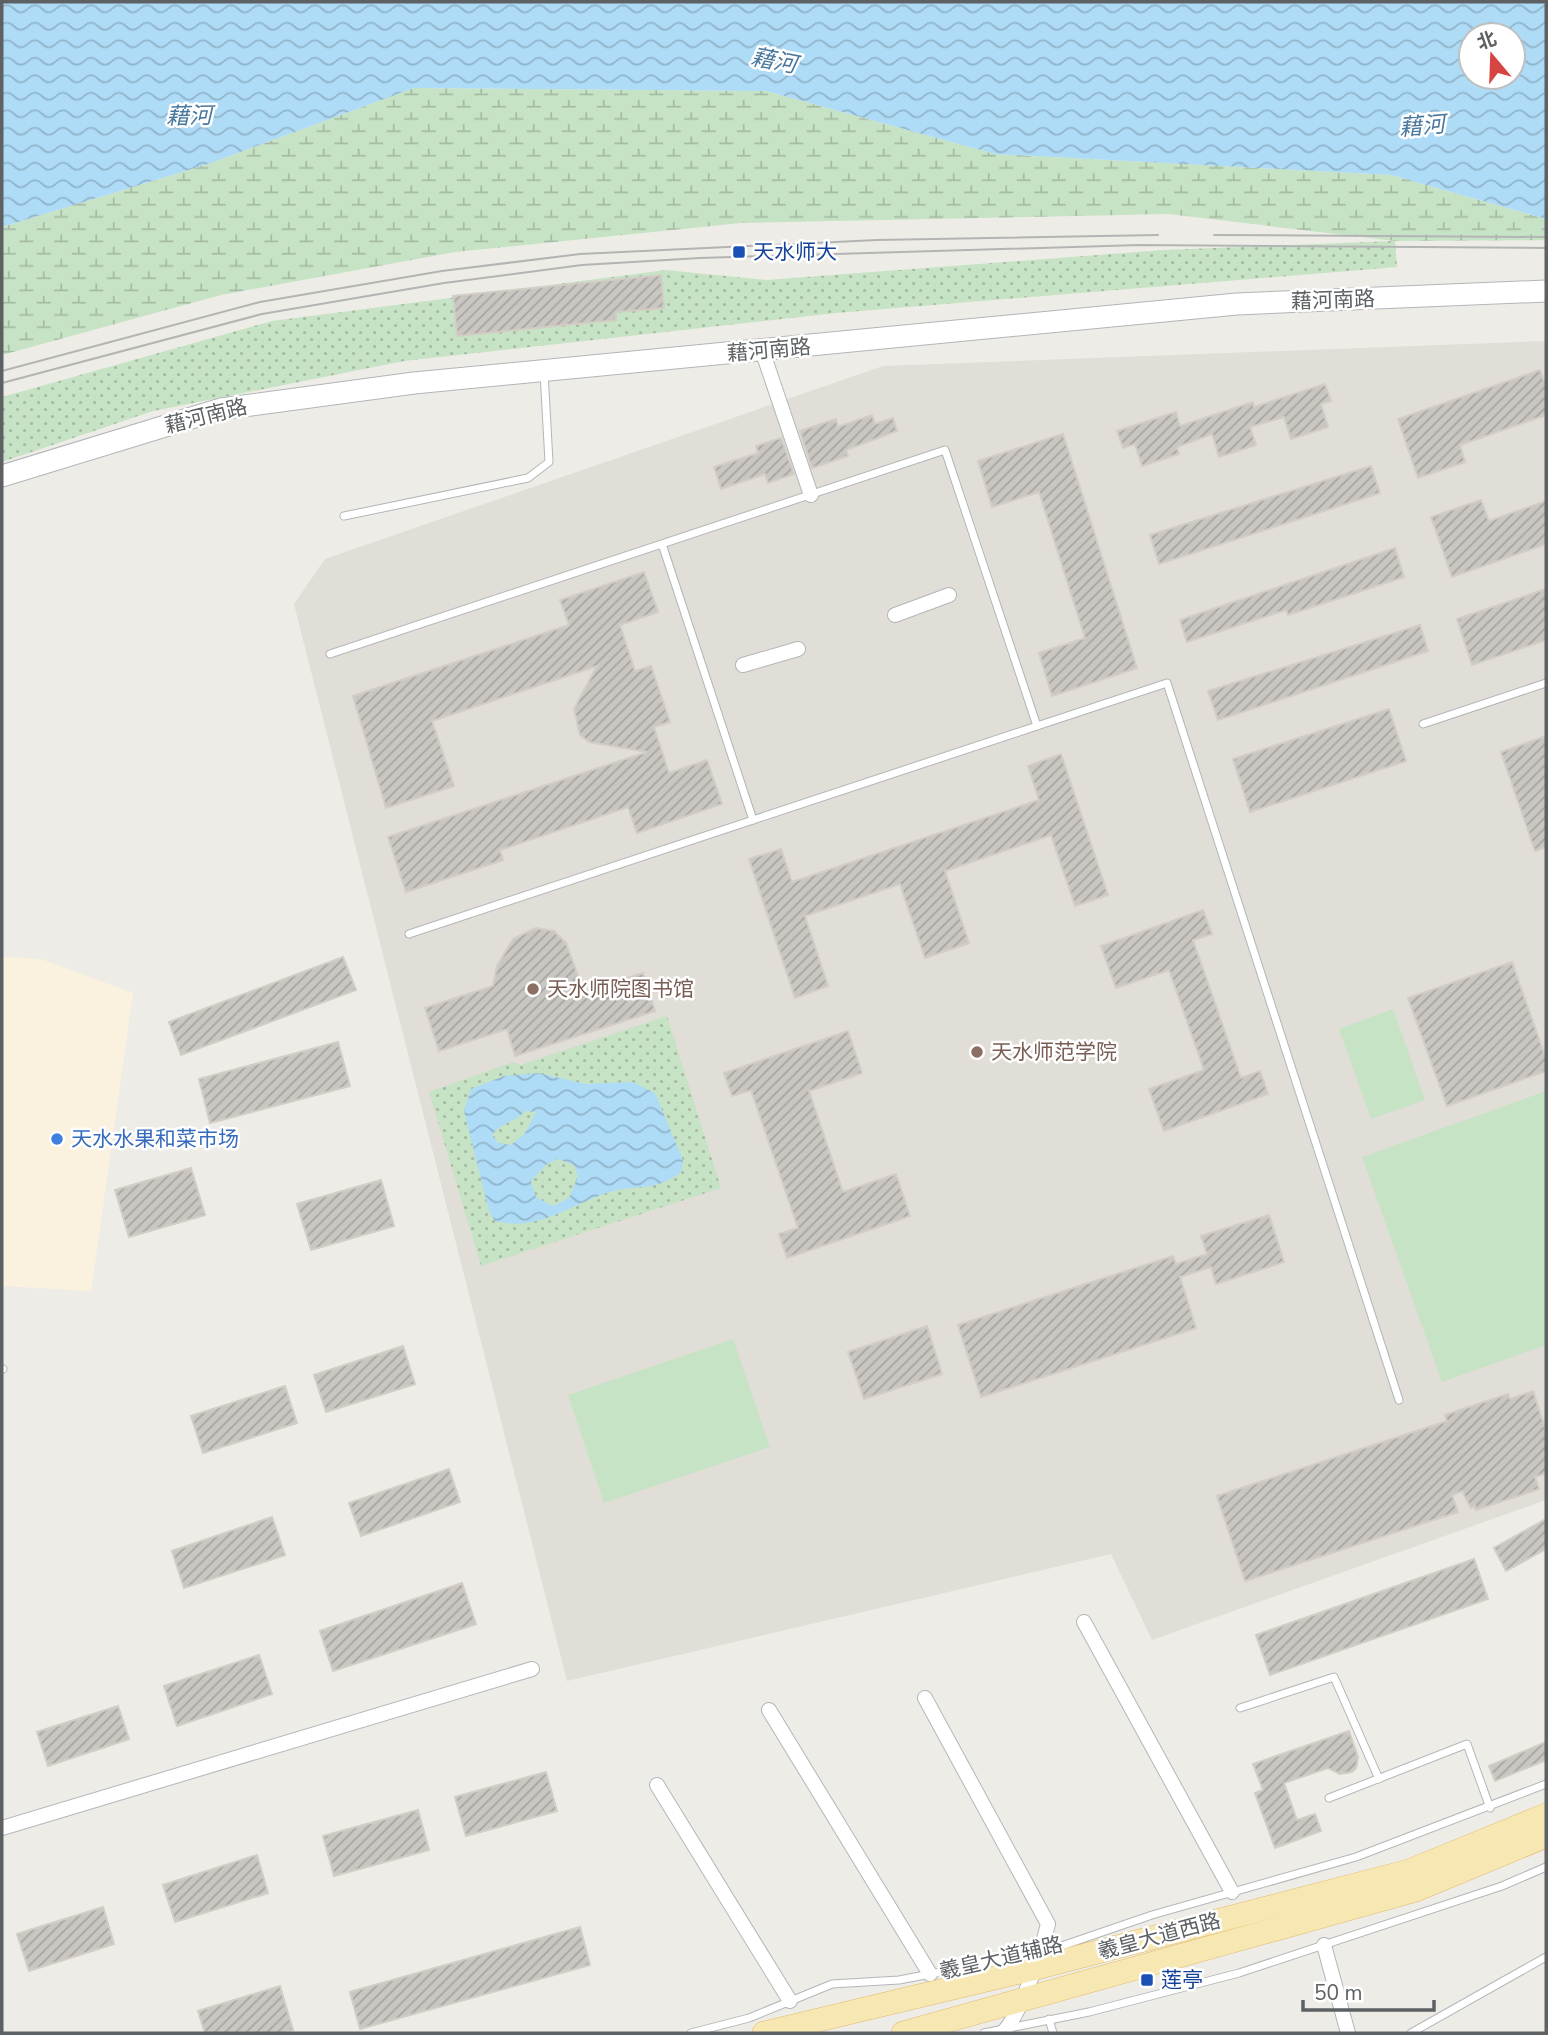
<svg xmlns="http://www.w3.org/2000/svg" width="1548" height="2035" font-family="'Nunito Sans','Noto Sans SC',sans-serif">
<style>
.commercial{fill:#faf2de}
.education{fill:#e1ddd7}
.grass{fill:#c7e3c5}
.wetland{fill:url(#wetland-marsh)}
.park{fill:url(#park-dots)}
.water{fill:url(#water-waves);fill-rule:evenodd}
.building{fill:url(#building-hatch);stroke:#d2cdc5;stroke-width:2}
.lines{fill:none;stroke-linecap:round;stroke-linejoin:round}
.lane-casing{stroke:#b3b6b9;stroke-width:9}
.street-casing{stroke:#b3b6b9;stroke-width:16}
.secondary-casing{stroke:#b2b5b9;stroke-width:23}
.primary-casing{stroke:#e3b96a;stroke-width:24}
.lane{stroke:#fff;stroke-width:7}
.street{stroke:#fff;stroke-width:14}
.secondary{stroke:#fff;stroke-width:21}
.primary{stroke:#f7e7b2;stroke-width:23}
.tram{stroke:#b3b4b4;stroke-width:2}
.transit-dot{fill:#1a4fb4;stroke:#fff;stroke-width:2.5}
.education-dot{fill:#8d6e63;stroke:#fff;stroke-width:2.5}
.shop-dot{fill:#3f7fe0;stroke:#fff;stroke-width:2.5}
.labels{text-anchor:middle;dominant-baseline:central;stroke-width:5;stroke-linejoin:round;paint-order:stroke}
.transit-label{font-size:21px;fill:#164399;stroke:#fff;text-anchor:start}
.street-label{font-size:21px;fill:#5d6164;stroke:#fff}
.education-label{font-size:21px;fill:#785e54;stroke:#fff;text-anchor:start}
.shop-label{font-size:21px;fill:#366cbe;stroke:#fff;text-anchor:start}
.water-label{font-size:23px;font-style:italic;fill:#49789e;stroke:#fff}
</style>
<defs>
<pattern id="wetland-marsh" width="20" height="14" patternUnits="userSpaceOnUse" patternTransform="scale(1.75)"><rect width="20" height="14" fill="#c7e3c5"/><path d="M1 5h8M5 5V1M11 12h8M15 12V8" fill="none" stroke="#a5bba4"/></pattern>
<pattern id="park-dots" width="8" height="8" patternUnits="userSpaceOnUse" patternTransform="scale(1.75)"><rect width="8" height="8" fill="#c7e3c5"/><path d="M2 2h.1M6 6h.1" fill="none" stroke="#a5bba4" stroke-width="1.8" stroke-linecap="round"/></pattern>
<pattern id="water-waves" width="16" height="10" patternUnits="userSpaceOnUse" patternTransform="scale(1.75)"><rect width="16" height="10" fill="#aedbf6"/><path d="M0 5q4-4 8 0t8 0" fill="none" stroke="#91b5cb"/></pattern>
<pattern id="building-hatch" width="6" height="6" patternUnits="userSpaceOnUse" patternTransform="scale(1.75)"><rect width="6" height="6" fill="#cac7c2"/><path d="M-1 1l2-2M0 6l6-6M5 7l2-2" fill="none" stroke="#a7a5a1"/></pattern>
</defs>
<rect width="100%" height="100%" fill="#eeece6"/>
<!-- commercial -->
<path class="commercial" d="M2 957 41 959 133 993 91 1291 2 1286Z"/>
<!-- education -->
<path class="education" d="M1546 341V1500L1152 1640 1111 1554 567 1681 294 604 325 559 883 366Z"/>
<!-- grass -->
<g class="grass">
<path d="M1393 1009 1425 1100 1371 1119 1339 1029Z"/>
<path d="M1546 1091V1345L1442 1382 1362 1157Z"/>
<path d="M733 1339 770 1447 604 1503 568 1395Z"/>
</g>
<!-- wetland -->
<path class="wetland" d="M414 88 766 91 995 154 1391 175 1546 219V240L1395 241 1168 214 741 223 455 252 221 295 2 355V227L208 164Z"/>
<!-- park -->
<g class="park">
<path d="M1395 241 1397 267 836 313 404 361 153 411 2 462V397L272 321 666 270 766 280 1164 250Z"/>
<path d="M667 1016 721 1188 481 1266 429 1092 513 1062 520 1065Z"/>
</g>
<!-- water -->
<g class="water">
<path d="M2 2H1546V219L1391 175 995 154 766 91 414 88 208 164 2 227ZM1471 35H1513V77H1471Z"/>
<path d="M538 1073 586 1084 633 1082 655 1093 683 1160 681 1172C654 1192 644 1184 614 1191 574 1201 541 1233 495 1221L489 1211 464 1111 471 1089 504 1076ZM525 1111 536 1112 525 1133 511 1145 498 1143 492 1135C501 1122 515 1123 525 1111ZM558 1159 574 1165 578 1176 569 1198 553 1206 536 1197 531 1181 547 1164Z"/>
</g>
<!-- building -->
<g class="building">
<path d="M661 275 664 308 616 312V320L457 336 453 296Z"/>
<path d="M1540 370 1546 388V415L1460 445 1465 462 1418 478 1398 419Z"/>
<path d="M1325 384 1331 401 1321 404 1328 427 1291 439 1284 417 1250 427 1256 445 1219 457 1212 434 1177 447 1179 454 1142 466 1135 444 1123 448 1117 431 1176 412 1180 426 1253 402 1254 407Z"/>
<path d="M872 415 875 424 893 418 897 431 846 450 848 456 812 468 800 431 836 419 838 427Z"/>
<path d="M1063 434 1137 668 1052 696 1039 653 1085 638 1039 492 992 507 978 461Z"/>
<path d="M781 438 794 474 768 483 765 474 721 489 714 467 758 453 756 446Z"/>
<path d="M1371 466 1380 493 1159 564 1150 535Z"/>
<path d="M1481 500 1489 521 1546 501V544L1452 577 1431 517Z"/>
<path d="M1395 548 1404 577 1288 615 1286 610 1187 642 1180 620Z"/>
<path d="M644 572 658 612 620 625 635 671 651 666 670 722 654 727 669 773 707 760 722 804 637 833 628 807 500 850 503 860 406 892 388 837 647 752 589 742 580 735 574 709 597 666 432 721 454 786 386 808 353 696 569 625 560 600Z"/>
<path d="M1546 589V640L1472 665 1457 619Z"/>
<path d="M1420 625 1428 651 1218 720 1208 691Z"/>
<path d="M1389 709 1406 761 1250 812 1233 759Z"/>
<path d="M1546 736V847L1535 851 1501 752Z"/>
<path d="M1061 754 1108 895 1075 906 1051 835 945 871 969 943 925 958 900 884 805 916 828 986 795 998 749 859 781 849 792 882 1039 800 1028 766Z"/>
<path d="M1203 910 1212 934 1193 940 1241 1078 1260 1071 1268 1094 1164 1131 1149 1089 1204 1070 1169 970 1116 988 1101 946Z"/>
<path d="M536 928 554 931 566 943 584 992 643 973 655 1011 515 1056 507 1029 439 1051 425 1008 493 986 497 966 513 939Z"/>
<path d="M343 957 356 990 181 1055 169 1022Z"/>
<path d="M1512 962 1546 1059V1071L1447 1106 1408 998Z"/>
<path d="M848 1031 862 1073 809 1091 843 1192 896 1174 910 1216 787 1258 779 1234 798 1228 751 1090 732 1096 724 1073Z"/>
<path d="M338 1042 350 1086 210 1123 199 1079Z"/>
<path d="M191 1168 205 1215 129 1237 115 1190Z"/>
<path d="M381 1180 394 1226 311 1250 297 1204Z"/>
<path d="M1269 1215 1284 1262 1216 1284 1211 1267 1180 1277 1196 1328 981 1397 958 1325 1173 1256 1176 1264 1207 1254 1201 1236Z"/>
<path d="M927 1326 942 1374 864 1399 848 1352Z"/>
<path d="M403 1346 415 1384 326 1412 314 1375Z"/>
<path d="M285 1386 297 1423 203 1453 191 1416Z"/>
<path d="M1533 1391 1546 1431V1473L1535 1477 1539 1489 1476 1510 1475 1506 1471 1508 1462 1491 1452 1495 1458 1512 1245 1581 1217 1496 1447 1421 1445 1415 1508 1394 1510 1399Z"/>
<path d="M449 1469 460 1502 361 1536 349 1503Z"/>
<path d="M272 1517 285 1555 184 1588 172 1551Z"/>
<path d="M1546 1519V1549L1506 1571 1494 1548Z"/>
<path d="M1474 1559 1488 1599 1270 1675 1256 1635Z"/>
<path d="M462 1583 476 1624 333 1671 320 1631Z"/>
<path d="M259 1655 272 1694 177 1726 164 1686Z"/>
<path d="M118 1706 129 1739 48 1766 37 1732Z"/>
<path d="M1349 1731 1358 1757 1356 1768 1352 1772 1340 1774 1328 1768 1284 1783 1297 1820 1315 1814 1321 1831 1275 1848 1255 1793 1263 1790 1253 1764Z"/>
<path d="M1546 1742V1760L1495 1781 1489 1766Z"/>
<path d="M546 1772 557 1811 466 1836 455 1797Z"/>
<path d="M418 1810 429 1850 334 1876 323 1836Z"/>
<path d="M257 1855 268 1893 175 1922 163 1885Z"/>
<path d="M103 1907 114 1944 29 1971 17 1934Z"/>
<path d="M580 1927 590 1965 360 2029 350 1992Z"/>
<path d="M280 1986 293 2030 283 2033H205L198 2011Z"/>
</g>
<g class="lines">
<defs>
<g id="lane">
<path d="M344 516 528 478 549 462 544 372"/>
<path d="M330 654C535 586 740 518 945 450L1037 726 753 820 662 544"/>
<path d="M1423 724 1546 683"/>
<path d="M1037 726 1167 683 1399 1400"/>
<path d="M409 934 753 820"/>
<path d="M2 1369H3"/>
<path d="M1240 1708 1334 1677 1379 1779"/>
<path d="M1329 1798 1467 1744 1490 1808"/>
<path d="M1049 2019 1053 2033"/>
<path d="M691 2033 749 2018 832 1984 899 1980 1041 1953 1152 1915 1356 1857 1546 1784"/>
<path d="M984 2033 1089 2012 1239 1973 1502 1886 1546 1867"/>
<path d="M1411 2033 1546 1957"/>
</g>
<g id="street">
<path d="M762 350 811 495"/>
<path d="M895 615 949 595"/>
<path d="M743 665 798 649"/>
<path d="M1084 1622 1232 1892"/>
<path d="M925 1698 1048 1924C1042 1949 1020 2018 1002 2033"/>
<path d="M769 1710 930 1974"/>
<path d="M657 1785 790 2001"/>
<path d="M2 1828 532 1669"/>
<path d="M1324 1945 1348 2033"/>
</g>
<path id="secondary" d="M2 476 221 409 414 383 1237 304 1546 291"/>
<g id="primary">
<path d="M764 2033 1032 1969 1409 1871 1546 1815"/>
<path d="M903 2033 1416 1890 1546 1836"/>
</g>
</defs>
<!-- lane casing -->
<use href="#lane" class="lane-casing"/>
<!-- street casing -->
<use href="#street" class="street-casing"/>
<!-- secondary casing -->
<use href="#secondary" class="secondary-casing"/>
<!-- primary casing -->
<use href="#primary" class="primary-casing"/>
<!-- lane -->
<use href="#lane" class="lane"/>
<!-- street -->
<use href="#street" class="street"/>
<!-- secondary -->
<use href="#secondary" class="secondary"/>
<!-- primary -->
<use href="#primary" class="primary"/>
<!-- tram -->
<g class="tram">
<path d="M1214 235 1546 237"/>
<path d="M2 371 260 302 442 271 580 254 877 240 1158 235"/>
<path d="M2 383 262 314 444 283 582 265 700 258 1139 245 1546 248"/>
</g>
</g>
<!-- markers -->
<g class="transit-dot">
<rect x="732" y="245" width="14" height="14" rx="3.5"/>
<rect x="1140" y="1973" width="14" height="14" rx="3.5"/>
</g>
<g class="education-dot">
<circle cx="533" cy="989" r="7"/>
<circle cx="977" cy="1052" r="7"/>
</g>
<circle class="shop-dot" cx="57" cy="1139" r="7"/>
<g class="labels">
<!-- transit labels -->
<g class="transit-label">
<text x="753" y="252">天水师大</text>
<text x="1161" y="1980">莲亭</text>
</g>
<!-- street labels -->
<g class="street-label">
<text transform="translate(1333 300) rotate(-2)">藉河南路</text>
<text transform="translate(769 350) rotate(-5)">藉河南路</text>
<text transform="translate(206 416) rotate(-14)">藉河南路</text>
<text transform="translate(1159 1936) rotate(-15)">羲皇大道西路</text>
<text transform="translate(1001 1958) rotate(-13)">羲皇大道辅路</text>
</g>
<!-- education labels -->
<g class="education-label">
<text x="547" y="989">天水师院图书馆</text>
<text x="991" y="1052">天水师范学院</text>
</g>
<!-- shop labels -->
<g class="shop-label">
<text x="71" y="1139">天水水果和菜市场</text>
</g>
<!-- water labels -->
<g class="water-label">
<text transform="translate(774 61) rotate(11)">藉河</text>
<text transform="translate(189 116) rotate(-1)">藉河</text>
<text transform="translate(1422 126) rotate(-5)">藉河</text>
</g>
</g>
<!-- border -->
<rect width="1548" height="2035" fill="none" stroke="#5d6164" stroke-width="7"/>
<!-- north arrow -->
<g transform="translate(1492 56) rotate(341)"><circle r="33" fill="#ffffff" stroke="#bec0c1" stroke-width="2"/>
<path d="M0-5L12 26L0 18L-12 26Z" fill="#d74543"/>
<text y="-10" font-size="19" font-weight="bold" text-anchor="middle" fill="#5d6164">北</text>
</g>
<!-- scale -->
<path d="M1303 2000v10h131v-10" fill="none" stroke="#5d6164" stroke-width="3.5"/>
<text x="1314" y="2000" font-size="21" fill="#5d6164" stroke="#ffffff" stroke-width="5" paint-order="stroke">50 m</text>
</svg>
